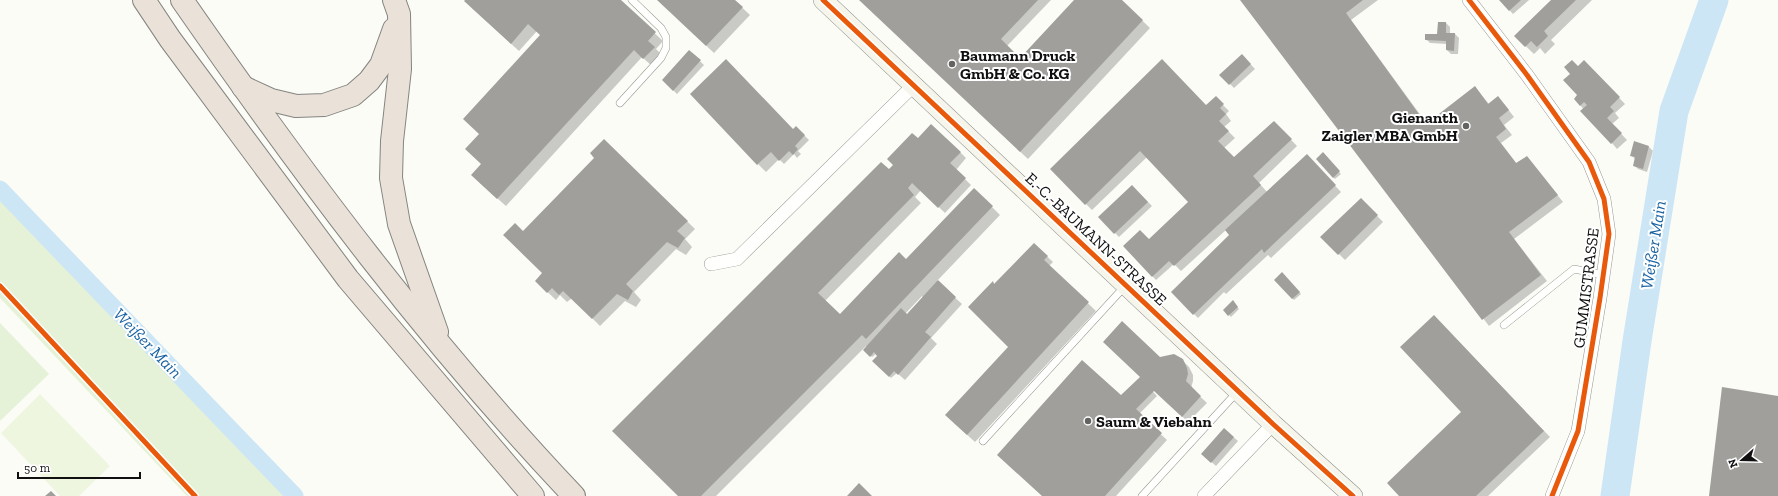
<svg xmlns="http://www.w3.org/2000/svg" width="1778" height="496" font-family="'Zilla Slab',serif">
<style>
.green{fill:#e5f2d7}
.pitch{fill:#eff6e0}
.shadow{fill:#0003;fill-rule:evenodd}
.lines{fill:none;stroke-linecap:round;stroke-linejoin:round}
.canal{stroke:#cde6f6;stroke-width:17}
.river{stroke:#cde6f6;stroke-width:29}
.building{fill:#a09f9c}
.lane-casing{stroke:#969694;stroke-width:8}
.street-casing{stroke:#969694;stroke-width:14}
.secondary-casing{stroke:#8d8d8b;stroke-width:20}
.highway-casing{stroke:#848481;stroke-width:24}
.lane{stroke:#fffffe;stroke-width:7}
.street{stroke:#fffffe;stroke-width:13}
.secondary{stroke:#f6f5eb;stroke-width:19}
.highway{stroke:#eae1d8;stroke-width:22}
.cycleway-casing{stroke:#fff;stroke-width:8}
.cycleway{stroke:#e8590c;stroke-width:5}
.poi-dot{fill:#636361;stroke:#fff;stroke-width:1.5}
.labels{text-anchor:middle;dominant-baseline:central;stroke-width:4;stroke-linejoin:round;paint-order:stroke}
.poi-label{font-size:16px;font-weight:bold;fill:#101010;stroke:#fff;text-anchor:start}
.street-label{font-size:16px;fill:#101010;stroke:#fff}
.water-label{font-size:17px;font-style:italic;fill:#1962a2;stroke:#fff}
</style>
<rect width="100%" height="100%" fill="#fcfcf7"/>
<!-- green -->
<g class="green">
<path d="M0 196 292 496H187L0 298Z"/>
<path d="M0 323 49 374 0 421Z"/>
</g>
<!-- pitch -->
<path class="pitch" d="M40 394 110 466 79 496H60L1 433Z"/>
<!-- shadow -->
<g class="shadow">
<path d="M467 0H619L663 41 656 49 662 55 652 66 642 57 506 206 480 183 482 164 480 134 541 35 537 31 519 51 473 9Z"/>
<path d="M658 0H734L750 15 714 53Z"/>
<path d="M860 0H1051L1007 46 1020 59 1076 0H1121L1150 28 1028 159Z"/>
<path d="M1241 0H1378L1351 20 1427 124 1475 87 1489 104H1504L1514 117 1504 125 1512 135 1501 143 1517 164 1527 157 1563 202 1514 239 1547 281 1489 326Z"/>
<path d="M1500 0H1529L1513 14Z"/>
<path d="M1552 0H1592L1551 40 1555 44 1545 54 1540 48 1534 54 1515 36Z"/>
<path d="M1446 23 1450 27V34H1455L1459 38 1458 54H1451L1447 50V44L1430 43 1426 39 1438 35Z"/>
<path d="M689 51 704 65 677 94 663 80Z"/>
<path d="M1242 55 1255 69 1234 88 1221 75Z"/>
<path d="M1578 67H1590L1625 104 1615 113 1619 118 1612 124 1627 140 1617 149 1575 99 1579 95Z"/>
<path d="M1216 98 1229 111 1226 114 1231 121 1224 127 1235 138 1224 148 1234 159 1274 122 1297 146 1259 183 1268 193 1313 162 1341 192 1271 258 1268 255 1226 294 1224 292 1198 318 1172 292 1230 235 1226 230 1181 271 1174 264 1156 280 1124 246 1149 240 1189 202 1147 157 1092 210 1051 169 1206 107Z"/>
<path d="M796 127 809 140 798 151 801 154 797 158 794 154 784 164 779 159 766 172 758 164Z"/>
<path d="M604 140 695 229 685 239 692 247 686 255 676 249 634 292 641 300 636 307 625 301 600 326 572 298 567 302 560 295 556 300 536 281 543 273 523 232 595 158Z"/>
<path d="M918 140 960 152 966 158 956 170 971 185 945 213 921 190 915 197 921 203 825 301 840 315 906 260 974 189 1000 215 937 281 962 304 931 338 937 344 905 380 897 373 891 378 874 361 878 356 876 354 872 357 864 350 867 347 866 346 716 496H679L889 171ZM922 296 923 298 907 315 905 314Z"/>
<path d="M1649 147 1653 151 1647 172 1638 169 1634 165 1635 159 1631 155Z"/>
<path d="M1323 154 1341 174 1335 179 1317 159Z"/>
<path d="M1132 186 1152 206 1119 237 1099 217Z"/>
<path d="M1361 199 1383 222 1345 260 1322 237Z"/>
<path d="M1034 244 1053 262 1049 266 1096 311 975 442 954 423 1014 354 993 283 995 285Z"/>
<path d="M1282 273 1301 294 1294 300 1275 280Z"/>
<path d="M1233 302 1239 309 1231 317 1224 310Z"/>
<path d="M1434 316 1550 437 1488 496H1400L1462 412Z"/>
<path d="M1160 358 1182 360 1189 367 1193 375V381L1191 388 1207 403 1188 422 1145 381 1144 382 1157 396 1139 414 1167 440 1116 496H1043L1126 402Z"/>
<path d="M1224 429 1238 441 1216 466 1207 458Z"/>
</g>
<g class="lines">
<!-- canal -->
<path class="canal" d="M0 189 295 496"/>
<!-- river -->
<path class="river" d="M1615 496 1637 341 1674 111 1714 0"/>
</g>
<!-- building -->
<g class="building">
<path d="M465 0H621L656 32 648 41 655 47 643 59 634 50 497 199 471 175 481 164 465 149 479 134 463 119 540 35 528 24 511 44 464 1Z"/>
<path d="M657 0H735L743 7 706 46Z"/>
<path d="M859 0H1038L1001 39 1020 58 1074 0H1122L1143 20 1020 152Z"/>
<path d="M1240 0H1363L1346 13 1426 124 1475 86 1488 104 1498 96 1509 110 1499 118 1506 129 1496 137 1516 163 1527 156 1558 195 1509 232 1541 275 1482 320Z"/>
<path d="M1499 0H1521L1509 11Z"/>
<path d="M1551 0H1576L1544 31 1548 36 1537 47 1531 41 1525 47 1514 36Z"/>
<path d="M1438 22H1446V33H1455L1454 51 1446 50V41L1425 40V34H1437Z"/>
<path d="M689 50 701 60 673 91 662 80Z"/>
<path d="M1242 54 1251 64 1229 85 1219 75Z"/>
<path d="M726 59 793 129 796 126 805 135 795 146 798 149 793 155 789 151 779 161 771 152 757 165 690 94Z"/>
<path d="M1162 59 1206 105 1216 96 1224 104 1220 108 1226 114 1219 121 1229 131 1218 141 1234 157 1274 121 1292 139 1253 176 1261 185 1174 266 1169 261 1152 277 1123 246 1140 230 1149 239 1188 202 1140 151 1085 205 1050 169Z"/>
<path d="M1572 60 1578 66 1584 60 1620 97 1610 107 1614 111 1607 118 1622 133 1611 144 1580 111 1587 105 1584 102 1580 106 1574 99 1577 95 1563 80 1570 74 1564 67Z"/>
<path d="M931 124 961 152 950 163 966 178 938 208 912 183 908 188 914 195 818 293 840 314 899 252 906 259 974 188 993 206 866 339 862 335 701 496H678L612 431 881 162 889 169 893 165 887 159 912 133 918 138Z"/>
<path d="M604 139 688 221 677 231 685 238 678 248 667 242 626 284 633 291 628 300 617 294 592 319 563 291 559 295 552 288 547 293 535 281 542 273 503 235 515 223 523 231 594 158 590 153Z"/>
<path d="M1634 141 1649 146 1643 169 1633 166 1635 157 1630 156Z"/>
<path d="M1323 152 1340 171 1333 178 1316 159Z"/>
<path d="M1307 154 1336 185 1264 253 1262 249 1193 315 1171 292 1229 235 1225 230Z"/>
<path d="M1132 185 1148 202 1114 234 1098 217Z"/>
<path d="M1361 198 1378 215 1338 255 1320 237Z"/>
<path d="M1034 243 1048 256 1044 260 1089 302 967 435 945 415 1008 347 968 307 993 281 994 284Z"/>
<path d="M1282 272 1300 292 1292 299 1274 280Z"/>
<path d="M938 280 956 297 925 332 931 337 898 375 894 371 889 377 872 361 877 356 874 352 870 357 863 350 901 308 907 314Z"/>
<path d="M1233 300 1238 307 1228 316 1223 310Z"/>
<path d="M1434 315 1544 431 1476 496H1399L1387 483 1461 412 1400 347Z"/>
<path d="M1122 321 1160 357 1174 354 1183 359 1187 368 1188 374 1186 381 1201 396 1182 417 1154 391 1136 409 1162 433 1105 496H1042L997 455 1082 360 1121 395 1140 377 1103 342Z"/>
<path d="M1722 387 1778 396V496H1709Z"/>
<path d="M1224 428 1234 437 1211 463 1201 454Z"/>
<path d="M859 483 872 496H847Z"/>
<path d="M51 491 56 496H45Z"/>
</g>
<g class="lines">
<defs>
<g id="lane">
<path d="M620 103 661 58 666 48V37L661 28 632 0"/>
<path d="M1504 325 1574 269 1604 275"/>
<path d="M983 441 1126 285"/>
<path d="M1142 496 1238 391"/>
</g>
<g id="street">
<path d="M1469 0 1527 75 1589 162 1604 199 1609 234 1600 298 1578 431 1552 496"/>
<path d="M711 264 737 259 914 85"/>
<path d="M1204 496 1273 424"/>
</g>
<path id="secondary" d="M823 0 1273 424 1353 496"/>
<g id="highway">
<path d="M144 0 170 39 348 279 533 496"/>
<path d="M182 0C302 173 429 343 574 496"/>
<path d="M394 0 399 14 400 69 392 141 391 178 399 224 437 332"/>
<path d="M243 87 271 100 296 106 324 105 353 95 369 81 381 65 394 29"/>
</g>
</defs>
<!-- lane casing -->
<use href="#lane" class="lane-casing"/>
<!-- street casing -->
<use href="#street" class="street-casing"/>
<!-- secondary casing -->
<use href="#secondary" class="secondary-casing"/>
<!-- highway casing -->
<use href="#highway" class="highway-casing"/>
<!-- lane -->
<use href="#lane" class="lane"/>
<!-- street -->
<use href="#street" class="street"/>
<!-- secondary -->
<use href="#secondary" class="secondary"/>
<!-- highway -->
<use href="#highway" class="highway"/>
<defs>
<g id="cycleway">
<path d="M823 0 1273 424 1353 496"/>
<path d="M1469 0 1527 75 1589 162 1604 199 1609 234 1600 298 1578 431 1552 496"/>
<path d="M0 286 195 496"/>
</g>
</defs>
<!-- cycleway casing -->
<use href="#cycleway" class="cycleway-casing"/>
<!-- cycleway -->
<use href="#cycleway" class="cycleway"/>
</g>
<!-- markers -->
<g class="poi-dot">
<circle cx="952" cy="64" r="4"/>
<circle cx="1466" cy="126" r="4"/>
<circle cx="1088" cy="421" r="4"/>
</g>
<g class="labels">
<!-- poi labels -->
<g class="poi-label">
<text x="960" y="55">Baumann Druck<tspan x="960" dy="18">GmbH &amp; Co. KG</tspan></text>
<text x="1458" y="117" text-anchor="end">Gienanth<tspan x="1458" dy="18">Zaigler MBA GmbH</tspan></text>
<text x="1096" y="421">Saum &amp; Viebahn</text>
</g>
<!-- street labels -->
<g class="street-label">
<text transform="translate(1096 239) rotate(43)">E.-C.-BAUMANN-STRASSE</text>
<text transform="translate(1586 288) rotate(-83)">GUMMISTRASSE</text>
</g>
<!-- water labels -->
<g class="water-label">
<text transform="translate(1653 245) rotate(-81)">Weißer Main</text>
<text transform="translate(148 343) rotate(46)">Weißer Main</text>
</g>
</g>
<!-- north arrow -->
<g transform="translate(1742 460) rotate(250)" stroke="#ffffff" stroke-width="3" paint-order="stroke">
<path d="M0-3L7 15L0 10L-7 15Z" fill="#101010"/>
<text y="-6" font-size="11" font-weight="bold" text-anchor="middle" fill="#101010">N</text>
</g>
<!-- scale -->
<path d="M18 472v6h122v-6" fill="none" stroke="#101010" stroke-width="2"/>
<text x="24" y="472" font-size="12" fill="#101010" stroke="#ffffff" stroke-width="3" paint-order="stroke">50 m</text>
</svg>
